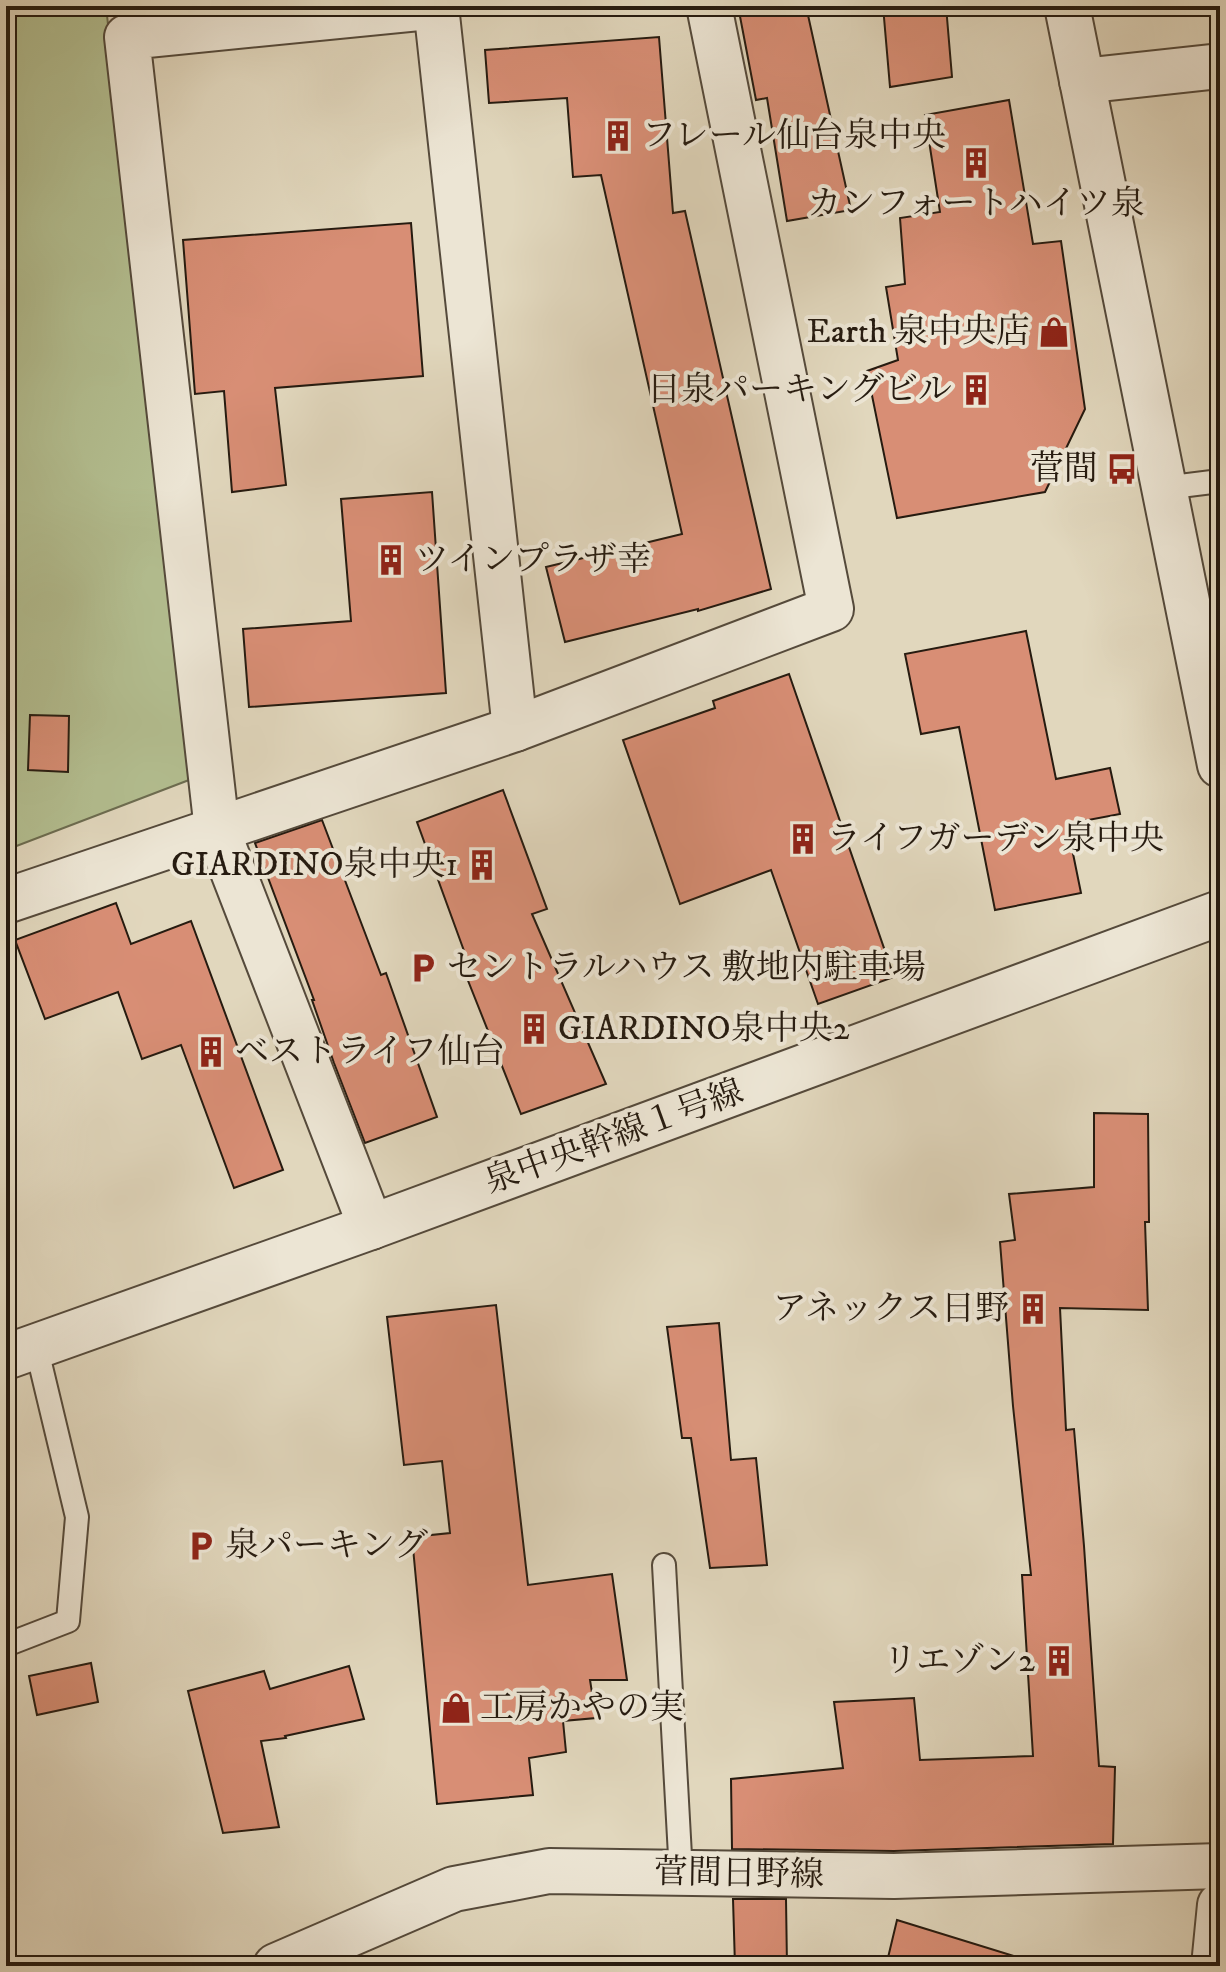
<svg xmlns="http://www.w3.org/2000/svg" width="1226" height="1972" font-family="'IM FELL DW Pica','Noto Serif JP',serif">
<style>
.green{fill:#b3be90;stroke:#6c6c50;stroke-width:2}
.building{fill:#d88e75;stroke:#261b10;stroke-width:2}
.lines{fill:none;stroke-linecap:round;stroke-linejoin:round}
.service-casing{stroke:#554a3b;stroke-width:26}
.minor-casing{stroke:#554a3b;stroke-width:48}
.tertiary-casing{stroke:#554a3b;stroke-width:48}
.service{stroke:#ece5d4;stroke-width:22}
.minor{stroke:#ece5d4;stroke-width:44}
.tertiary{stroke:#ece5d4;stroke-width:44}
.labels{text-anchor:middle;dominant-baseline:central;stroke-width:8;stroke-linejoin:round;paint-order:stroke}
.poi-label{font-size:34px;fill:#261b10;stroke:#ece5d4;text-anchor:start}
.street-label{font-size:34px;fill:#261b10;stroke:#ece5d4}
</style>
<rect width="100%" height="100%" fill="#e1d7bd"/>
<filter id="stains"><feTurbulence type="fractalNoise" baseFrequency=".0025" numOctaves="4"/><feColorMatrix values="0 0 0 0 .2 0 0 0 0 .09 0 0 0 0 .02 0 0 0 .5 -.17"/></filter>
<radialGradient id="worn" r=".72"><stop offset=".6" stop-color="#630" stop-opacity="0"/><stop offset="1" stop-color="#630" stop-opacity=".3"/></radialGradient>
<!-- green -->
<path class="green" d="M6 6H106L189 780 6 850Z"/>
<!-- building -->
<g class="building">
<path d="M738 6H806L851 210 787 221 767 98 756 100Z"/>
<path d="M883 6H946L952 77 890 87Z"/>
<path d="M659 37 673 213 685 211 771 589 698 611V609L565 642 546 567 682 534 601 175 573 177 567 98 489 103 485 50Z"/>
<path d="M1009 100 1033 244 1061 241 1085 409 1045 492 897 518 867 371 898 360 886 287 905 284 900 218 940 212 925 115Z"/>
<path d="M411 223 423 376 275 388 286 485 232 492 224 391 195 394 183 240Z"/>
<path d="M432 492 446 693 249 707 243 629 351 621 341 499Z"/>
<path d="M1026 631 1056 779 1110 768 1120 814 1067 824 1081 893 995 910 959 727 921 734 905 654Z"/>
<path d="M789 674 894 977 818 1004 771 870 680 904 623 740 715 708 713 701Z"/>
<path d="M30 715 69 716 68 772 28 770Z"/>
<path d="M503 790 547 909 532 914 606 1084 521 1114 465 973 471 970 417 822Z"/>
<path d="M322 820 381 975 386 973 437 1117 365 1143 334 1063 312 1000H314L255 843Z"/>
<path d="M116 903 131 944 191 921 283 1170 234 1188 181 1045 142 1059 118 992 45 1019 15 940Z"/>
<path d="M1094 1113 1148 1114 1149 1222H1145L1148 1310 1060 1308 1066 1430 1074 1429 1084 1546 1099 1766 1115 1767 1113 1844 894 1851 732 1849 731 1779 843 1768 834 1702 914 1698 920 1760 1033 1756 1022 1575H1031L1013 1406 1000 1242 1015 1240 1009 1194 1094 1187Z"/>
<path d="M496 1305 528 1585 612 1574 627 1680H590L596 1718 563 1721 566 1752 529 1758 533 1795 437 1804 412 1537 450 1533 442 1461 404 1465 387 1317Z"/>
<path d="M719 1323 731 1460 756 1458 767 1565 710 1568 691 1438H682L667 1327Z"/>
<path d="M91 1663 98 1702 37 1715 29 1676Z"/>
<path d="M349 1666 364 1719 285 1736 286 1738 261 1741 279 1827 223 1833 188 1691 264 1671 270 1689Z"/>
<path d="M733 1899H786L787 1966H735Z"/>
<path d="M897 1920 1017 1957 1016 1966H886Z"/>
</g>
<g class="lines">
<defs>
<g id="service">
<path d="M1164 488 1220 481"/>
<path d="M664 1565 681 1874"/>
<path d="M6 1645 68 1621 77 1517 36 1346"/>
</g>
<g id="minor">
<path d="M436 6 515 729"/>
<path d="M1082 81 1220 66"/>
<path d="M6 901 515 729 831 609 709 6"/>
<path d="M371 1227 217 830 127 37 439 6"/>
<path d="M276 1966 454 1889 549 1871 894 1876 1220 1866"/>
</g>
<g id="tertiary">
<path d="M1067 6 1220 765"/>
<path d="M6 1357 371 1227 1220 913"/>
<path d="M1214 1966 1220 1905"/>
</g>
</defs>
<!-- service casing -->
<use href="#service" class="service-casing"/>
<!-- minor casing -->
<use href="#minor" class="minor-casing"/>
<!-- tertiary casing -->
<use href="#tertiary" class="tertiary-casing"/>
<!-- service -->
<use href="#service" class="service"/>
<!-- minor -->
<use href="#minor" class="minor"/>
<!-- tertiary -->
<use href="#tertiary" class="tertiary"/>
</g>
<!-- icons -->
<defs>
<symbol id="building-bare" viewBox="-9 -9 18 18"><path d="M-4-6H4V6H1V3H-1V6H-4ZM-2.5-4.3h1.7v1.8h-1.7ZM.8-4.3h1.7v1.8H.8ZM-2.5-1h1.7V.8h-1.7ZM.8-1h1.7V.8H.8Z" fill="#8f2418" stroke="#ece5d4" stroke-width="2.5" paint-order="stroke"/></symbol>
<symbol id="shop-bare" viewBox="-9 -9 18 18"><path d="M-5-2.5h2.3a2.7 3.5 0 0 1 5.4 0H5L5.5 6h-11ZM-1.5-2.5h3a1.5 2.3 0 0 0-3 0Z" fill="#8f2418" stroke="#ece5d4" stroke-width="2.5" paint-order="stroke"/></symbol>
<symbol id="bus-bare" viewBox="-9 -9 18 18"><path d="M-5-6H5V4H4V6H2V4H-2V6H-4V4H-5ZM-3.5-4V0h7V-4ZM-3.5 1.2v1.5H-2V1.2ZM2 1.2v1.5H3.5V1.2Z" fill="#8f2418" stroke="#ece5d4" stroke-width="2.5" paint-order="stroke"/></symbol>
<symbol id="parking-bare" viewBox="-9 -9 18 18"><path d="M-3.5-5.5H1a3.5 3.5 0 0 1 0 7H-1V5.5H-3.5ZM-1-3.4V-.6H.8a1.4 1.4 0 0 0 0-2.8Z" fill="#8f2418" stroke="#ece5d4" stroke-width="2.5" paint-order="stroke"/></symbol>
</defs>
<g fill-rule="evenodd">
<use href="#building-bare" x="596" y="114" width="44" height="44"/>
<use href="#building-bare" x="954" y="141" width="44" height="44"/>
<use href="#shop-bare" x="1032" y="310" width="44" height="44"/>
<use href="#building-bare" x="954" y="368" width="44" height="44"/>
<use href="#bus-bare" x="1100" y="447" width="44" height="44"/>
<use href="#building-bare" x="369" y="538" width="44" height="44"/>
<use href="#building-bare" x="781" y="817" width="44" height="44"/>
<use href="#building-bare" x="460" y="843" width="44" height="44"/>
<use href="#parking-bare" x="401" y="946" width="44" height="44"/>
<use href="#building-bare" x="512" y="1007" width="44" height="44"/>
<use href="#building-bare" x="189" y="1030" width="44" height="44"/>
<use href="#building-bare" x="1011" y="1287" width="44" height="44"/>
<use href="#parking-bare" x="179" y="1524" width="44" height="44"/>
<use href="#building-bare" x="1037" y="1639" width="44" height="44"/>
<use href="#shop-bare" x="434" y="1686" width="44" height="44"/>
</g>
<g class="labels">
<!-- poi labels -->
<g class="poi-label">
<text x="642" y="136">フレール仙台泉中央</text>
<text x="976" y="204" text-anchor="middle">カンフォートハイツ泉</text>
<text x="1030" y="332" text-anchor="end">Earth 泉中央店</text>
<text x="952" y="390" text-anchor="end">日泉パーキングビル</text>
<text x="1098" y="469" text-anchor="end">菅間</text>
<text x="415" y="560">ツインプラザ幸</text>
<text x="827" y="839">ライフガーデン泉中央</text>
<text x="458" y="865" text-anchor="end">GIARDINO泉中央1</text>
<text x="447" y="968">セントラルハウス 敷地内駐車場</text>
<text x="558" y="1029">GIARDINO泉中央2</text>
<text x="235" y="1052">ベストライフ仙台</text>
<text x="1009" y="1309" text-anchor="end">アネックス日野</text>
<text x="225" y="1546">泉パーキング</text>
<text x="1035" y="1661" text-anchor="end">リエゾン2</text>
<text x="480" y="1708">工房かやの実</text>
</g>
<!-- street labels -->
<g class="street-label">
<text transform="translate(614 1137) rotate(-20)">泉中央幹線１号線</text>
<text transform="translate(739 1874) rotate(1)">菅間日野線</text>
</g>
</g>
<!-- margin -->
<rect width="1226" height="1972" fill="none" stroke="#e1d7bd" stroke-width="32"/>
<rect x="8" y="8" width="1210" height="1956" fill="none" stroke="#261b10" stroke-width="4"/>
<rect x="16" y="16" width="1194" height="1940" fill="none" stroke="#261b10" stroke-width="2"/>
<rect width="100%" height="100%" filter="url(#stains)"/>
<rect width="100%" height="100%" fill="url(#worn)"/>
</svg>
